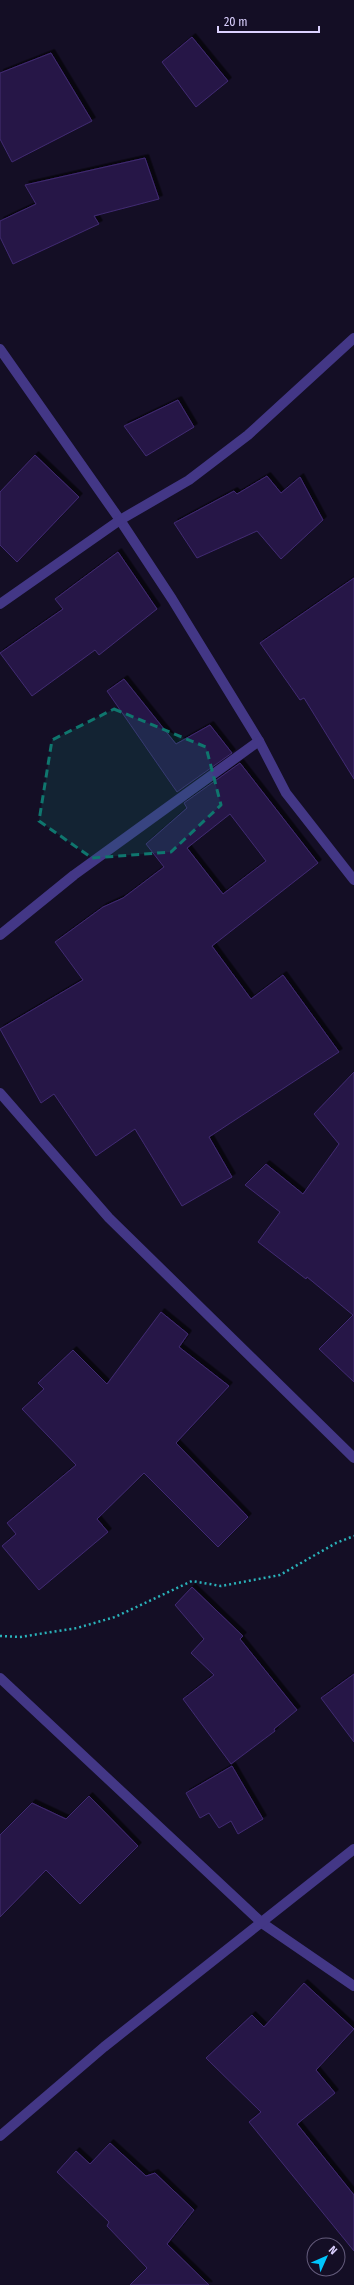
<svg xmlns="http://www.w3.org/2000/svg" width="354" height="2285" font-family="'Fira Sans Condensed',sans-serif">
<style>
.building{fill:#281946;stroke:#412a73;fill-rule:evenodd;filter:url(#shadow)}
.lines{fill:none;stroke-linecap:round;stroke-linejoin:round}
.path{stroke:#2ab2ba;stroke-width:2.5;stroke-dasharray:2 3;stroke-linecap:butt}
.minor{stroke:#433786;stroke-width:10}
.marked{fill:#0f766e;fill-opacity:0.2;stroke:#0f766e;stroke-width:3;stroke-dasharray:8 5;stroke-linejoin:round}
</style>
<defs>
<filter id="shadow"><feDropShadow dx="3.5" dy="-3.5" stdDeviation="0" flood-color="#0009"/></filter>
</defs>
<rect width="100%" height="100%" fill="#140e25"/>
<!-- building -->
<g class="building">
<path d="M192 37 228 81 196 107 162 62Z"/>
<path d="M51 53 92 121 12 162 0 139V73Z"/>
<path d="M145 158 159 199 94 216 99 224 13 264 0 237V221L36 204 25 185Z"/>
<path d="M178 400 194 427 146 456 124 426Z"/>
<path d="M35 455 79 497 17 562 0 545V492Z"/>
<path d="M267 476 281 493 300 477 323 520 281 559 257 531 197 558 174 523 234 491 237 494Z"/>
<path d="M118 552 157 609 99 655 95 650 32 696 0 653 63 609 55 599Z"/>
<path d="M354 578V779L304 698 300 700 260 643Z"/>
<path d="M124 679 176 744 210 725 232 753 177 792 107 691Z"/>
<path d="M240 763 318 863 212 946 251 999 283 975 339 1052 209 1137 232 1177 182 1206 135 1129 96 1156 54 1094 41 1103 0 1029 83 980 55 942 103 907 123 898 164 867 146 844 187 808 184 803ZM230 814 266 861 223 894 187 848Z"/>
<path d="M354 1072V1382L319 1349 353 1315 307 1277 306 1279 258 1242 280 1212 245 1185 266 1164 303 1194 339 1144 314 1114Z"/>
<path d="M161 1312 188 1334 179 1347 229 1386 176 1443 248 1517 218 1547 144 1473 97 1519 108 1532 39 1590 2 1546 16 1534 7 1523 76 1465 22 1409 44 1389 38 1383 73 1350 107 1384Z"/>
<path d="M192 1587 243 1636 240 1639 297 1710 274 1729 275 1731 231 1764 183 1699 214 1675 191 1653 204 1639 175 1605Z"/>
<path d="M354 1674V1742L321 1698Z"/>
<path d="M232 1766 263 1819 238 1834 231 1821 219 1828 209 1813 200 1818 186 1793Z"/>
<path d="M89 1796 138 1846 80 1904 46 1870 0 1917V1835L32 1803 66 1819Z"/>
<path d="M304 1983 354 2029 316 2070 335 2093 297 2124 354 2195V2251L249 2122 261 2112 206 2058 252 2015 264 2027Z"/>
<path d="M110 2143 146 2176 155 2173 194 2210 167 2244 209 2285H130L147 2268 107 2226 109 2222 57 2172 76 2151 90 2164Z"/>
</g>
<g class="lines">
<!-- path -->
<path class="path" d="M0 1636 20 1637 77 1628 115 1617 192 1581 221 1586 280 1575 336 1543 354 1536"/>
<!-- minor -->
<g class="minor">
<path d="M0 349 120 520 172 599 259 741 286 793 354 880"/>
<path d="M0 604 120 520 189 480 248 435 354 338"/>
<path d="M0 935 74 875 259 741"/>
<path d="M0 1093 109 1218 354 1458"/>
<path d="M0 1678 262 1923 354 1986"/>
<path d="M0 2136 104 2047 354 1849"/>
</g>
</g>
<!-- marked area -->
<path class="marked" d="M114 709 206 747 221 805 171 852 92 858 39 821 52 740Z"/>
<!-- north arrow -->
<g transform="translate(326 2257) rotate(45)"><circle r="19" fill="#140e25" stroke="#645c7c"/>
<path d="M0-3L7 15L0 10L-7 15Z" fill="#00c5fc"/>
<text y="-6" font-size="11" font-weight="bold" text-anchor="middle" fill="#dcd1ff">N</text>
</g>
<!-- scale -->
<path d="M218 26v6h101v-6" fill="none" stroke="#dcd1ff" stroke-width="2"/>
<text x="224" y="26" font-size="12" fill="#dcd1ff" stroke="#140e25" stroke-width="3" paint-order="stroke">20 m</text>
</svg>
